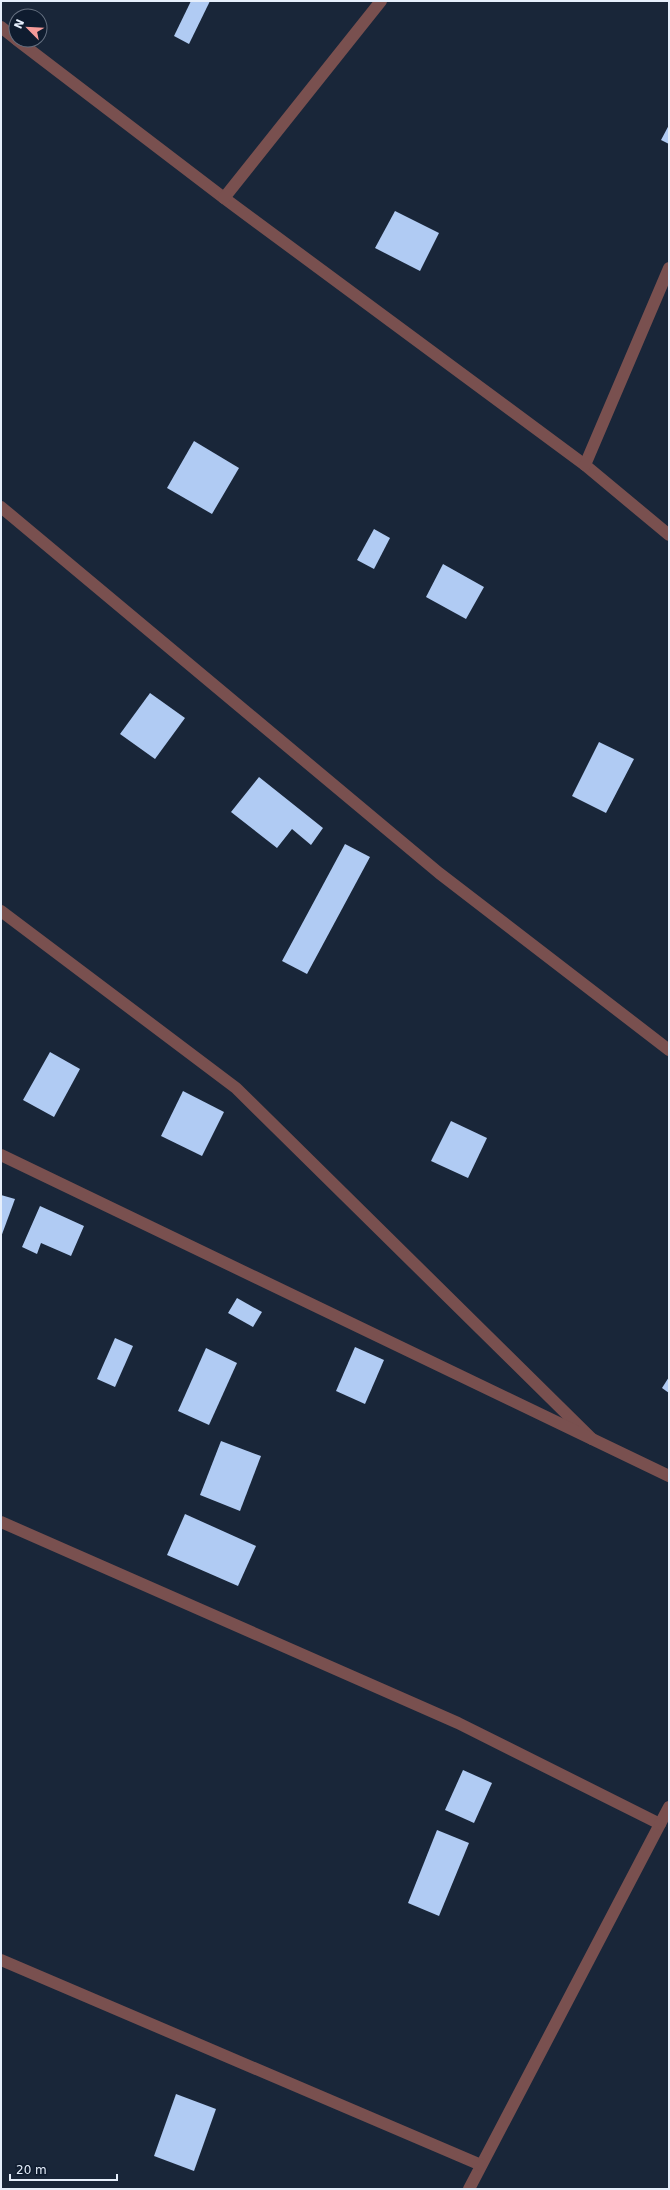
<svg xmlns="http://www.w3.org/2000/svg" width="670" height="2190" font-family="'DejaVu Sans',sans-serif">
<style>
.building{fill:#b0cbf3}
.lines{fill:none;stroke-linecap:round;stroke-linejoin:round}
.street{stroke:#79504f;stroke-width:12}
</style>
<rect width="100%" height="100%" fill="#192639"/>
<!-- building -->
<g class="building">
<path d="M191 1H210L189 44 174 36Z"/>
<path d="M669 125V144L661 140Z"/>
<path d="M395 211 439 233 420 271 375 248Z"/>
<path d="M194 441 239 468 212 514 167 488Z"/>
<path d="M374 529 390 538 374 569 357 560Z"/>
<path d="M443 564 484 587 466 619 426 597Z"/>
<path d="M150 693 185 718 155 759 120 734Z"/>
<path d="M599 742 634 759 606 813 572 796Z"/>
<path d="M259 777 323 828 311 845 292 829 277 848 231 812Z"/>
<path d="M345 844 370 857 307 974 282 961Z"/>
<path d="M50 1052 80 1069 54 1117 23 1100Z"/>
<path d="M183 1091 224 1112 202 1156 161 1136Z"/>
<path d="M451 1121 487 1138 468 1178 431 1161Z"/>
<path d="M1 1195 15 1199 1 1237Z"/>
<path d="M40 1206 84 1226 71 1256 41 1243 37 1254 22 1247Z"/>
<path d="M237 1298 262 1312 253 1327 228 1313Z"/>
<path d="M115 1338 133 1346 115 1387 97 1379Z"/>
<path d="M355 1347 384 1360 365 1404 336 1391Z"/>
<path d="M206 1348 237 1363 209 1425 178 1411Z"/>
<path d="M669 1377V1393L662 1388Z"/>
<path d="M221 1441 261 1456 240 1511 200 1495Z"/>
<path d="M185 1514 256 1546 238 1586 167 1555Z"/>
<path d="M463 1770 492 1783 474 1823 445 1810Z"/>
<path d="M437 1830 469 1843 439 1916 408 1903Z"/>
<path d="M176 2094 216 2109 194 2171 154 2156Z"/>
</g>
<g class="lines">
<!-- street -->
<g class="street">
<path d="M1 27 16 39"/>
<path d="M17 40 224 198 585 465 669 535"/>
<path d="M224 198 381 1"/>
<path d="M585 465 669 268"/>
<path d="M1 507 439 873 669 1050"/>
<path d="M1 911 236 1088 592 1439"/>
<path d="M1 1155 669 1476"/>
<path d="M1 1522 458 1723 660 1824 469 2189"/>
<path d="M660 1824 669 1807"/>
<path d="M1 1960 481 2165"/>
</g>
</g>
<!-- border -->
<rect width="670" height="2190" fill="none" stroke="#e6effc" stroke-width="4"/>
<!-- north arrow -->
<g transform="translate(28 28) rotate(294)"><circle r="19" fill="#0f1c2f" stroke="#657081"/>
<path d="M0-3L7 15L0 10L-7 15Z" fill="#f59b99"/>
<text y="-6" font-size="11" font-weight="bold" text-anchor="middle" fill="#e6effc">N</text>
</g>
<!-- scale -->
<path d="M10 2174v6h107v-6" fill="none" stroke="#e6effc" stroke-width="2"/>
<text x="16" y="2174" font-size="12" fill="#e6effc" stroke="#0f1c2f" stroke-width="3" paint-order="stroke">20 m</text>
</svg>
